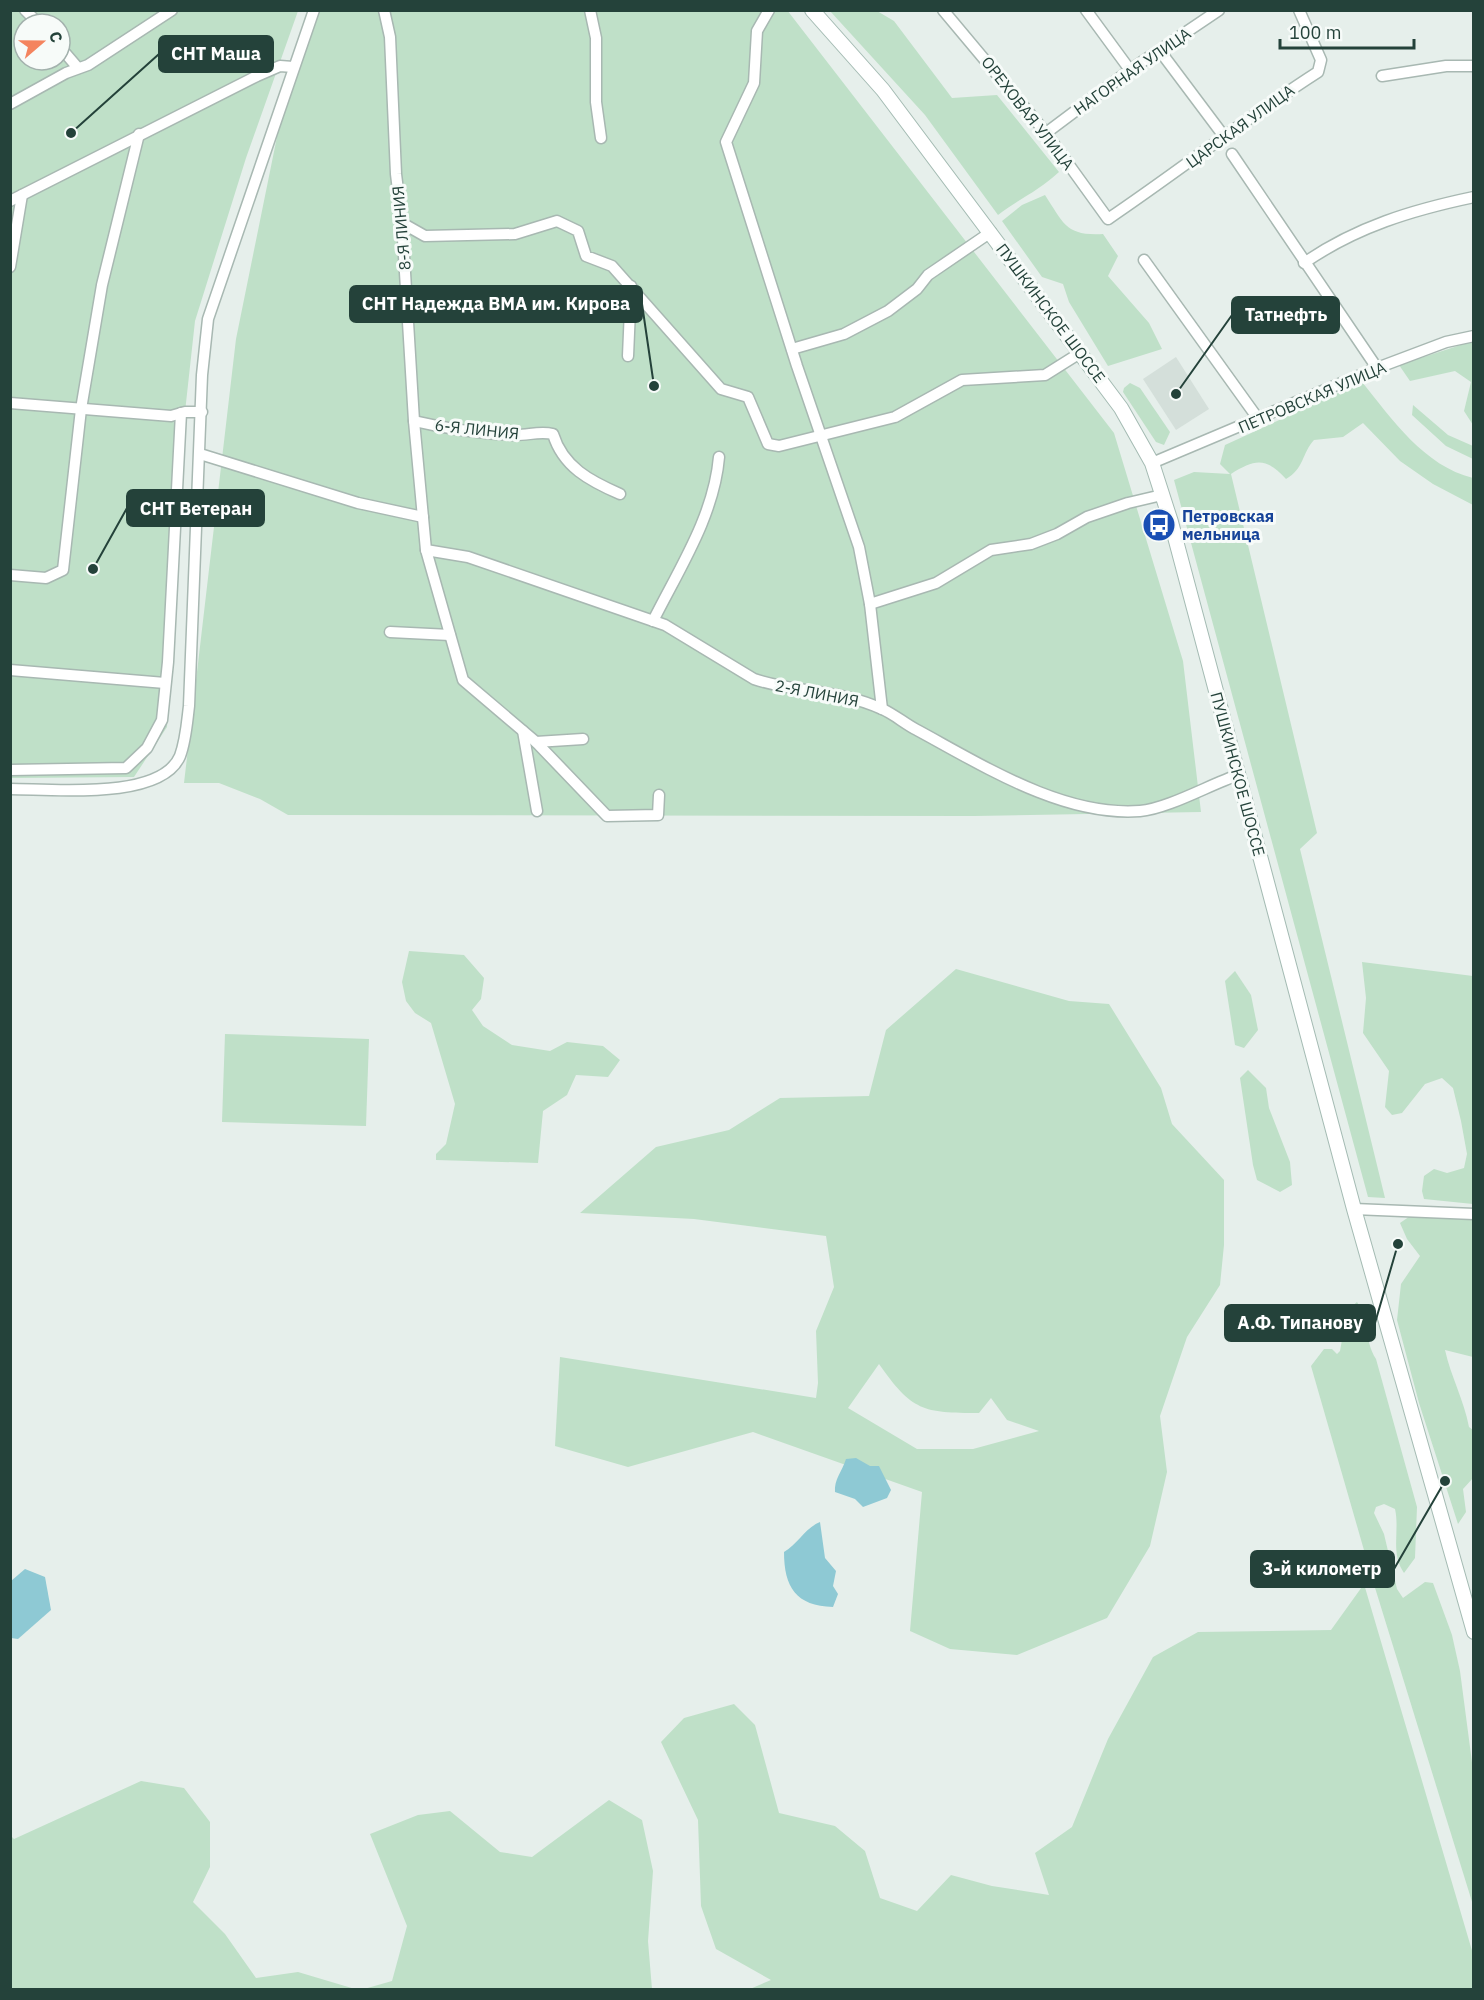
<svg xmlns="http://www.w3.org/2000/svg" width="1484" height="2000" font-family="'IBM Plex Sans',sans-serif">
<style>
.built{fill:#d4dfda}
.green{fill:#bfe0c8;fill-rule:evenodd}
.water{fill:#8ec9d4}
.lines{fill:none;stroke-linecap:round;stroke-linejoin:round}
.street-casing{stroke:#a8b8b2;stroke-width:13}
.secondary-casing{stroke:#a4bbb3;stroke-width:16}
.street{stroke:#fff;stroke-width:10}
.secondary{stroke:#fff;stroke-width:14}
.labels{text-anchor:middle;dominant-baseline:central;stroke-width:6;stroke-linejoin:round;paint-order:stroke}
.street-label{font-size:16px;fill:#24423a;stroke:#f7fbf9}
.transit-label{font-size:16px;font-weight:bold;fill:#164399;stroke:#f7fbf9;text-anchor:start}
.leader{fill:none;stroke:#24423a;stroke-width:2}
.callout-dot{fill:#24423a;stroke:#f7fbf9;stroke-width:2}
.callout{fill:#24423a;stroke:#24423a;stroke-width:2}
.callout-label{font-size:18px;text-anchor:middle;font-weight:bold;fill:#fff}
</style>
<rect width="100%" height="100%" fill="#e6efeb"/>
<!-- built -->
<path class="built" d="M1176 357 1209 409 1176 430 1143 379Z"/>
<!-- green -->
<g class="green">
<path d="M787 10 1114 433 1183 661 1201 812 974 816 288 815 260 799 219 783H184L236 339 280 122 316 11Z"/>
<path d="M10 11H298L246 158 195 321 185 412 167 727 134 777 11 778ZM24 24H60V60H24Z"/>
<path d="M830 11H877L894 21 952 98 997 95 1059 172C1040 190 1019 199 998 215L925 115Z"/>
<path d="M1045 195C1064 224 1066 236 1103 234L1118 256 1108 276 1149 323 1162 349 1108 366 1069 302 1063 284 1042 277 1002 221 1022 205Z"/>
<path d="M1473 341V425L1464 411 1471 382 1455 371 1410 381 1399 365Z"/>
<path d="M1362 382C1392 419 1424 466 1473 478V505L1433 484 1400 461 1363 423 1343 437 1314 440C1302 453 1304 469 1286 479 1266 457 1255 459 1231 474L1317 833 1300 849 1385 1198 1368 1197 1174 480 1194 472 1230 474 1220 464 1225 445Z"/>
<path d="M1130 383 1140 388 1170 432 1164 445 1156 442 1123 392 1124 388Z"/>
<path d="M1413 405 1448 435 1473 446V459L1446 446 1412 415Z"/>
<path d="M409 951 464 955 484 978 481 999 472 1010 483 1026 512 1045 550 1051 567 1042 603 1046 620 1060 608 1077 576 1075 567 1095 543 1111 538 1163 436 1160V1154L446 1144 455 1104 431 1023 415 1013 406 1001 402 982Z"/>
<path d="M1362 962 1473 976V1204L1424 1199 1422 1191 1424 1176 1434 1169 1447 1173 1464 1168 1467 1154 1461 1121 1453 1088 1442 1078 1425 1084 1402 1113 1392 1115 1385 1107 1389 1071 1363 1033 1366 998Z"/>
<path d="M956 969 1069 1001 1109 1004 1161 1088 1172 1124 1224 1180V1245L1220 1285 1187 1337 1160 1416 1167 1472 1150 1546 1107 1618 1017 1655 950 1649 910 1631 922 1492 753 1432 628 1467 555 1446 560 1357 816 1398 818 1383 816 1331 834 1287 826 1236 694 1219 580 1213 656 1147 729 1130 780 1098 869 1096 886 1030ZM879 1364C912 1411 923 1413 979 1413L991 1398 1007 1420 1039 1431 973 1449H917L848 1408Z"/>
<path d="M1235 971 1251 995 1258 1030 1244 1048 1235 1045 1225 981Z"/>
<path d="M225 1034 369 1039 366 1126 222 1122Z"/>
<path d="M1248 1070 1266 1088 1269 1108 1290 1162 1292 1185 1280 1192 1257 1180 1253 1165 1240 1078Z"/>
<path d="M1416 1212 1473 1219V1357L1445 1350C1451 1377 1464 1400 1469 1427L1473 1430V1478L1463 1489 1466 1512 1458 1524 1419 1403 1397 1320 1401 1284 1420 1256 1407 1239 1400 1223Z"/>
<path d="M1357 1302C1369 1320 1364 1340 1376 1359L1417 1507 1415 1558 1404 1573C1390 1553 1400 1531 1395 1509L1384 1504 1376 1507 1374 1513 1384 1534 1397 1589 1403 1598 1425 1582 1433 1583 1452 1635 1460 1671 1473 1770V1905L1372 1578 1311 1366 1324 1349H1332L1337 1354 1340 1351 1347 1311Z"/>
<path d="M1364 1584 1473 1954V1989H750L771 1980 716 1949 701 1906 698 1820 661 1742 684 1718 734 1704 755 1725 779 1813 835 1826 865 1851 880 1898 917 1911 951 1875 992 1886 1049 1895 1035 1853 1072 1827 1108 1739 1153 1657 1198 1632 1331 1630Z"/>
<path d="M141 1781 184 1788 210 1822V1867L193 1902 225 1934 256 1978 298 1972 355 1989H11V1836L14 1839Z"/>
<path d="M609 1800 642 1820 653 1871 648 1941 652 1989H364L392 1981 407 1926 370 1834 418 1815 450 1811 500 1852 532 1857Z"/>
</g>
<!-- water -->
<g class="water">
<path d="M856 1458 870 1466H879L891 1490 887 1498 863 1507 855 1499 835 1492C834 1479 842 1472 846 1459Z"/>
<path d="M820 1522 825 1558 836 1571 833 1586 838 1594 833 1607C796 1606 784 1587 784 1552 798 1544 805 1528 820 1522Z"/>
<path d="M25 1569 45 1577 51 1610 18 1639 11 1638V1581Z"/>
</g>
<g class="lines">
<defs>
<g id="street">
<path d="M25 10 39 24"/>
<path d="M384 10 390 37 396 174 402 223 414 421 426 550 468 557 665 625 754 679C795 693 839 689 882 709 894 714 905 724 917 730 982 765 1063 817 1140 811 1167 809 1211 784 1238 775"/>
<path d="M590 10 596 38V102L601 138"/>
<path d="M769 10 757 31 754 83 726 142 797 366 859 547 870 604 882 709"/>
<path d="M943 10 1046 133 1108 219C1179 171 1246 118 1318 72L1321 60 1299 10"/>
<path d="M1086 10 1130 70"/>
<path d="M60 47 78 68"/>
<path d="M1160 51 1223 135"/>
<path d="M1382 76 1446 66H1474"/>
<path d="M10 104 66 73 88 65 172 10"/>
<path d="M1046 133 1130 70 1219 10"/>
<path d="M1232 154 1377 368"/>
<path d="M10 201 257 76 280 66 293 67"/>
<path d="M402 223 425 236 515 234 557 221 578 231 586 256 612 266 721 389 748 397 768 444 779 446 895 417 962 380 1045 375 1080 353"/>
<path d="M1144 260 1259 420"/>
<path d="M1304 263C1356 227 1412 210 1474 197"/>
<path d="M10 267 22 195"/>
<path d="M792 349 844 334 888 311 917 289 928 275 991 232"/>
<path d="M628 356 631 286"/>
<path d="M10 403 171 416 185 412H202"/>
<path d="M414 421C448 429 482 434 516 435 529 435 540 431 553 434 563 467 590 481 620 494"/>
<path d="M200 454 358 503 423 517"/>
<path d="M1152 463 1377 368 1446 342 1474 336"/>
<path d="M426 550 463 680 536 742 607 816 658 815 659 795"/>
<path d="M10 575 46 578 63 570 81 409 102 285 139 134"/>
<path d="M870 604 936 583 991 550 1031 544 1057 534 1087 517 1128 503 1162 495"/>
<path d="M653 621C679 569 714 516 719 457"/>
<path d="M390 632 450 635"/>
<path d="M10 670 165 683"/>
<path d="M523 731 537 811"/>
<path d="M536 742 583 739"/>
<path d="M10 770 126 768 147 748 162 720 168 662 181 413"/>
<path d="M10 789C51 789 161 801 180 756 186 740 187 722 189 706L202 375 208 319 314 10"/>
<path d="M1354 1209 1474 1214"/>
</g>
<path id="secondary" d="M812 10 883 90 1121 408 1152 463 1171 522 1354 1209 1474 1632"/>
</defs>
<!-- street casing -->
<use href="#street" class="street-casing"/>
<!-- secondary casing -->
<use href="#secondary" class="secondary-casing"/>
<!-- street -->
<use href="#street" class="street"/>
<!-- secondary -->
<use href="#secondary" class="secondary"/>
</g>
<!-- icons -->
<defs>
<symbol id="bus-disc" viewBox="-11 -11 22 22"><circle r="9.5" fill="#1a4fb4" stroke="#f7fbf9"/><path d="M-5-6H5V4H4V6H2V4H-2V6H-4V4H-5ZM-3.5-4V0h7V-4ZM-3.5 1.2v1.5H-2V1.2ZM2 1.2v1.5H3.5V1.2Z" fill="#fff"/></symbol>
</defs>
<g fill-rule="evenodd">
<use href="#bus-disc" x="1140" y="506" width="38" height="38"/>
</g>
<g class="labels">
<!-- street labels -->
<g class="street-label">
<text transform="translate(1132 71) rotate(-35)">НАГОРНАЯ УЛИЦА</text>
<text transform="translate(1028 113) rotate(52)">ОРЕХОВАЯ УЛИЦА</text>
<text transform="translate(1240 126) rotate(-36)">ЦАРСКАЯ УЛИЦА</text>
<text transform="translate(401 228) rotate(-95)">8-Я ЛИНИЯ</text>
<text transform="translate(1051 313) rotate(53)">ПУШКИНСКОЕ ШОССЕ</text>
<text transform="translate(1312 397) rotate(-23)">ПЕТРОВСКАЯ УЛИЦА</text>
<text transform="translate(477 429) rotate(6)">6-Я ЛИНИЯ</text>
<text transform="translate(817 693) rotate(11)">2-Я ЛИНИЯ</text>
<text transform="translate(1238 774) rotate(75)">ПУШКИНСКОЕ ШОССЕ</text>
</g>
<!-- transit labels -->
<g class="transit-label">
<text x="1182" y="516">Петровская<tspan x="1182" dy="18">мельница</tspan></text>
</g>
</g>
<!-- callouts -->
<path class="leader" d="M71 133L159 54M654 386L642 304M1176 394L1232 315M93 569L127 508M1398 1244L1375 1323M1445 1481L1394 1569"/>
<g class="callout-dot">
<circle cx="71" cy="133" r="6"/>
<circle cx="654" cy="386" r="6"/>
<circle cx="1176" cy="394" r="6"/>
<circle cx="93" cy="569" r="6"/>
<circle cx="1398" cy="1244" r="6"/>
<circle cx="1445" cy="1481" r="6"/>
</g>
<g class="callout">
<rect x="159" y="36" width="114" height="36" rx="6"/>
<rect x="350" y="286" width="292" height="36" rx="6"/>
<rect x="1232" y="297" width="107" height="36" rx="6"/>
<rect x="127" y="490" width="137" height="36" rx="6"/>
<rect x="1225" y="1305" width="150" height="36" rx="6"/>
<rect x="1251" y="1551" width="143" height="36" rx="6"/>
</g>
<g class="callout-label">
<text x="216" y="60">СНТ Маша</text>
<text x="496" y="310">СНТ Надежда ВМА им. Кирова</text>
<text x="1286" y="321">Татнефть</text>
<text x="196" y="515">СНТ Ветеран</text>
<text x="1300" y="1329">А.Ф. Типанову</text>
<text x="1322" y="1575">3-й километр</text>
</g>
<!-- border -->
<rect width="1484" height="2000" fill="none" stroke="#24423a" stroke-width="24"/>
<!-- north arrow -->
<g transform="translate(42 42) rotate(70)"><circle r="28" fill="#f7fbf9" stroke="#a3b1ad" stroke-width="1.5"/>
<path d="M0-4.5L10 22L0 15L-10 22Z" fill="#f4845f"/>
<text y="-9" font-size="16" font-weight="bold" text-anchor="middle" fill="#24423a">С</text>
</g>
<!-- scale -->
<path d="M1280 39v9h134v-9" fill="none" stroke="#24423a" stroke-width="3"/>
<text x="1289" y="39" font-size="18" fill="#24423a" stroke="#f7fbf9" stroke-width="4.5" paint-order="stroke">100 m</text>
</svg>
